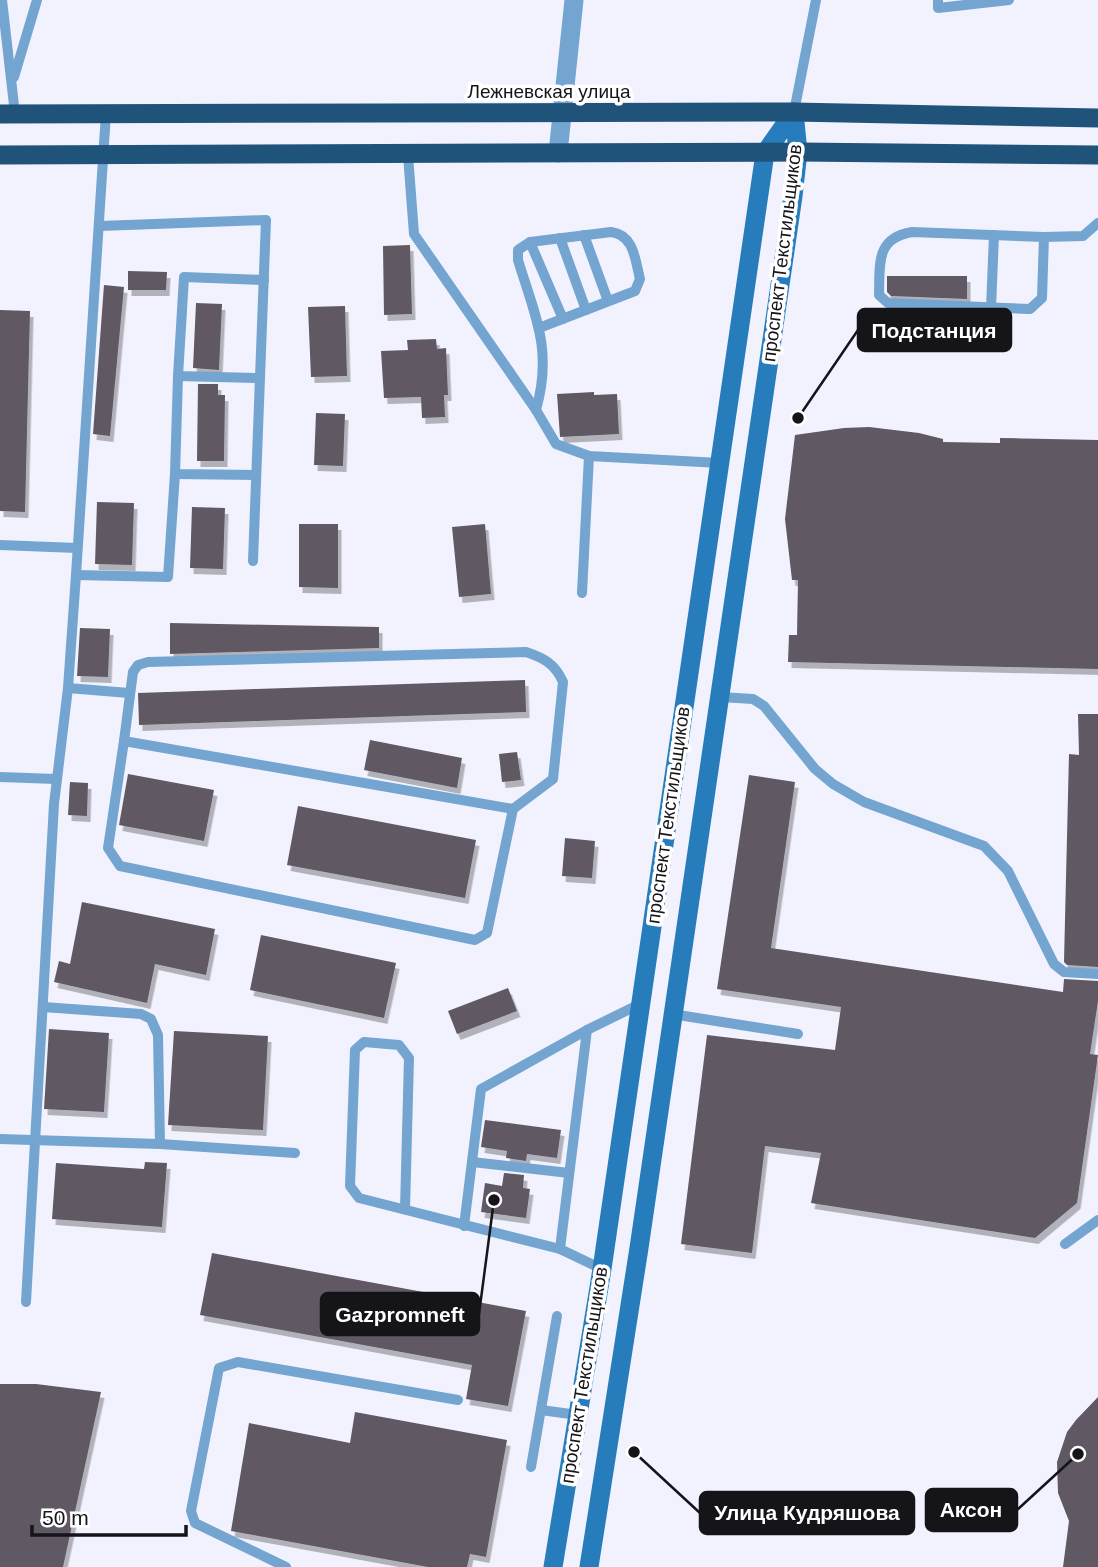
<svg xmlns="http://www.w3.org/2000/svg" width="1098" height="1567" font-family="Helvetica,sans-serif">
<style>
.building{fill:#605863;filter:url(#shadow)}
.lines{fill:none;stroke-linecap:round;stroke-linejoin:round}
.service{stroke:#73a5d0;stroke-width:10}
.minor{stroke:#73a5d0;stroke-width:19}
.secondary{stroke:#277dbc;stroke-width:19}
.trunk{stroke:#20537a;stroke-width:19}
.labels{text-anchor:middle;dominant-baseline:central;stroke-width:7;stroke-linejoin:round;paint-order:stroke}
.street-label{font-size:19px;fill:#141419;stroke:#fff}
.leader{fill:none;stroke:#141419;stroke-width:2.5}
.callout-dot{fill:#141419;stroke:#fff;stroke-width:2.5}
.callout{fill:#141419;stroke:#141419;stroke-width:2.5}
.callout-label{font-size:21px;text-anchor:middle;font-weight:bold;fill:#fff}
</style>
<defs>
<filter id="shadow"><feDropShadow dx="3.5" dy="6" stdDeviation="0" flood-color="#0004"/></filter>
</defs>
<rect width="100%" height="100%" fill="#f1f2fe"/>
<!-- building -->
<g class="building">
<path d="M410 245 412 314 384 315 383 246Z"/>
<path d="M128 271 167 272 166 290H128Z"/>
<path d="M887 276H967V299L891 296 887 292Z"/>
<path d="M104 285 124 287 110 436 93 434Z"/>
<path d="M196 303 222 304 219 370 193 368Z"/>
<path d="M345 306 347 376 311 377 308 307Z"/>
<path d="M0 310 30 311 25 512 0 511Z"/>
<path d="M436 339 437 349 446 348 448 395H444L445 417 422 418 421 397 384 398 381 351 408 350 407 340Z"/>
<path d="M198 384H218V395H225L224 461H197Z"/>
<path d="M594 392V395L617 394 619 434 560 437 557 394Z"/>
<path d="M316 413 345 414 343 466 314 465Z"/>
<path d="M869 427 919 433 943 439V442L1000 443V438L1098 440V669L788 662 789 635H797L798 580H792L785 519 795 435 844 428Z"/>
<path d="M97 502 134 503 132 565 95 564Z"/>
<path d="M192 507 225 508 223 569 190 568Z"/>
<path d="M299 524H338V588L299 587Z"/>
<path d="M485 524 491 594 459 597 452 527Z"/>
<path d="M170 623 379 627V648L170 654Z"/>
<path d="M80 628 110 629 108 677 77 676Z"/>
<path d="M525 680 526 712 139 725 138 693Z"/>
<path d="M1078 714H1098V967L1067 965 1064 962 1069 754 1079 755Z"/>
<path d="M370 740 462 758 457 788 364 770Z"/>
<path d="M517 752 521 780 502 782 499 754Z"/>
<path d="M128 774 214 790 204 841 119 825Z"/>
<path d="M749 775 795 782 771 948 1063 992 1064 979 1098 981V1001L1090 1054 1098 1055 1077 1203 1035 1238 811 1203 821 1153 765 1146 752 1253 681 1244 707 1035 835 1050 841 1007 717 989Z"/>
<path d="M70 782 88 783 87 816 68 815Z"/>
<path d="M298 806 476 840 465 898 287 865Z"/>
<path d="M565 838 595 841 592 878 562 876Z"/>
<path d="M82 902 215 929 206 975 155 964 147 1003 54 982 59 961 70 964Z"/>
<path d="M261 935 396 963 384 1018 250 990Z"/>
<path d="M508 988 517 1011 457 1034 448 1011Z"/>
<path d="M49 1029 109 1033 104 1112 44 1109Z"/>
<path d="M174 1031 268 1036 263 1130 168 1125Z"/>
<path d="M485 1120 561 1130 557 1158 527 1154 526 1161 506 1158 507 1151 481 1147Z"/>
<path d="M145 1162 167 1163 162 1227 52 1219 56 1163 144 1169Z"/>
<path d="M504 1173 524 1175 523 1188 530 1189 526 1218 481 1212 485 1183 502 1186Z"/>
<path d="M212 1253 526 1311 508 1406 466 1399 472 1365 200 1315Z"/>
<path d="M0 1384H36L101 1392 63 1567H0Z"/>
<path d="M1098 1397V1567H1063L1069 1521 1058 1493 1057 1462 1067 1432 1076 1420Z"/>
<path d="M355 1412 507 1440 486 1557 470 1554 467 1567H428L231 1531 249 1423 350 1443Z"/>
</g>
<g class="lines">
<!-- service -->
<g class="service">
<path d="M2 0 15 114"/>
<path d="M938 0V8L1009 0"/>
<path d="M14 77 37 0"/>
<path d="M794 112 816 0"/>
<path d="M408 155 414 234 536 410 556 444 589 456 720 463"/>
<path d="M100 226 266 220 253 561"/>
<path d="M584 235 608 301"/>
<path d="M1044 237 1042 298 1030 309 888 303 879 295C880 265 875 238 912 232L1044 237 1083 236 1098 223"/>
<path d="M560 238 586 310"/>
<path d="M530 242 563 319"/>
<path d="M991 308 994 235"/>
<path d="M178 376 175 474 256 475"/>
<path d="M259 378 178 376 184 277 264 280"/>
<path d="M536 410C553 350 535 316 518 260V250L530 242 611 232C634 235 635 259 640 279L635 291 539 328"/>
<path d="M0 545 77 548"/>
<path d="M76 575 168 577 175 474"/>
<path d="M582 593 589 456"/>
<path d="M526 652C544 658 555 664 563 682L553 779 513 809 124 741 133 672 138 665 148 662Z"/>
<path d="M68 688 129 693"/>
<path d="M720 697 753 699 764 706 815 769 833 784 864 802 984 846 1008 871 1054 964 1064 972 1098 974"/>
<path d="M124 741 108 848 120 866 475 940 487 933 513 809"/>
<path d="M0 777 56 779"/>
<path d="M43 1007 141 1014 151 1019 158 1035 160 1144"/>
<path d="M672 1014 798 1034"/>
<path d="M0 1139 160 1144 295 1153"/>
<path d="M472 1162 569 1173"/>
<path d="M405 1209 409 1058 399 1045 364 1042 355 1050 350 1186 359 1198 560 1249"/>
<path d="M464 1226 481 1089 587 1030"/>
<path d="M1065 1244 1098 1220"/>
<path d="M602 1269 560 1249 587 1030 640 1004"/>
<path d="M26 1302 54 804 68 688 76 575 106 113"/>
<path d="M541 1410 578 1415"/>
<path d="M531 1467 557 1316"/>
<path d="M286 1567 195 1523 191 1511 219 1368 238 1362 458 1400"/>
</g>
<!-- minor -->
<path class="minor" d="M558 153 574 0"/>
<!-- secondary -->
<g class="secondary">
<path d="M553 1567 602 1269 765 153 794 112"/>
<path d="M589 1567 639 1248 793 196 798 152 794 112"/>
</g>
<!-- trunk -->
<g class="trunk">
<path d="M0 114 794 112 1098 118"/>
<path d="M0 155 798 152 1098 155"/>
</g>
</g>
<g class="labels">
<!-- street labels -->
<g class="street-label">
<text x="549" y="91">Лежневская улица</text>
<text transform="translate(782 253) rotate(-83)">проспект Текстильщиков</text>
<text transform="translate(668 815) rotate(-82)">проспект Текстильщиков</text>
<text transform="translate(584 1375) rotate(-81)">проспект Текстильщиков</text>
</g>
</g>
<!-- callouts -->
<path class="leader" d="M798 418L858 330M494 1200L479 1314M1078 1454L1017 1510M634 1452L700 1513"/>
<g class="callout-dot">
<circle cx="798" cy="418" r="7"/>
<circle cx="494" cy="1200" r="7"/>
<circle cx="1078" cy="1454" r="7"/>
<circle cx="634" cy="1452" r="7"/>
</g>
<g class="callout">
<rect x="858" y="309" width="153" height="42" rx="7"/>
<rect x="321" y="1293" width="158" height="42" rx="7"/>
<rect x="926" y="1489" width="91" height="42" rx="7"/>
<rect x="700" y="1492" width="214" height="42" rx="7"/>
</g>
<g class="callout-label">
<text x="934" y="338">Подстанция</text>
<text x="400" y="1322">Gazpromneft</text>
<text x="971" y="1517">Аксон</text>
<text x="807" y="1520">Улица Кудряшова</text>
</g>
<!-- scale -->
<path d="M32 1525v10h154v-10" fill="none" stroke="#141419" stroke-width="3.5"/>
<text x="42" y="1525" font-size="21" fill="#141419" stroke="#ffffff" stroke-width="5" paint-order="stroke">50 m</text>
</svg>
